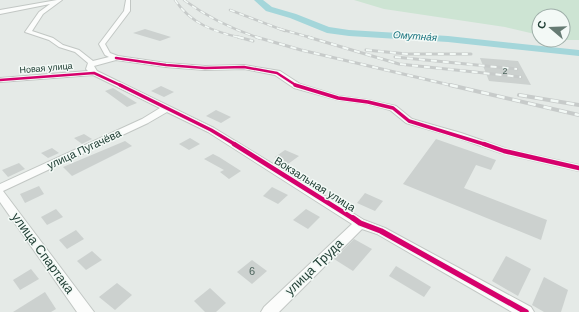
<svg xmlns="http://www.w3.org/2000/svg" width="579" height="312" font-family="Helvetica,sans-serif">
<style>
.green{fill:#cde4d3}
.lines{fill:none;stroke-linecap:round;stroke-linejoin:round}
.river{fill:#a4d6da;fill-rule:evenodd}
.building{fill:#ccd1cf}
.minor-casing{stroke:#c2c7c4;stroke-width:2}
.minor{fill:#fbfcfb;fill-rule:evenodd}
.rail-far2-casing{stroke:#c7cbca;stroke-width:2.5}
.rail-far1-casing{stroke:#c7cbca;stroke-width:3}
.rail-casing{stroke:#c7cbca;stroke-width:4}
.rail-far2{stroke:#f3f9f6;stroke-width:1.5;stroke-dasharray:5;stroke-linecap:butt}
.rail-far1{stroke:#f3f9f6;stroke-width:2;stroke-dasharray:6;stroke-linecap:butt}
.rail{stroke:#f3f9f6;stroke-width:2.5;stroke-dasharray:8;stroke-linecap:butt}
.cycleway-far3-casing{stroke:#f3f9f6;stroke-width:4}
.cycleway-far2-casing{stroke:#f3f9f6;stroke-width:5.5}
.cycleway-far1-casing{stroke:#f3f9f6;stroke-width:7}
.cycleway-casing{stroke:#f3f9f6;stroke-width:8}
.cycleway-far3{stroke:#d6006c;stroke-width:2.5}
.cycleway-far2{stroke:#d6006c;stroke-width:3.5}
.cycleway-far1{stroke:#d6006c;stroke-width:4.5}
.cycleway{stroke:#d6006c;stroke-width:5.5}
.labels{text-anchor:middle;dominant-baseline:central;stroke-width:3;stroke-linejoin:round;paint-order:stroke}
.far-street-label{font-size:9px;fill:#213f35;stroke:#f3f9f6}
.number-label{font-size:9px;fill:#4c645c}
.far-water-label{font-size:10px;font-style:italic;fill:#18737e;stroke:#f3f9f6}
.street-label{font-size:11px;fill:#213f35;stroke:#f3f9f6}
.near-number-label{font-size:11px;fill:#4c645c}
.near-street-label{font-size:13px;fill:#213f35;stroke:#f3f9f6}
</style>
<rect width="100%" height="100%" fill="#e5eae7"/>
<!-- green -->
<path class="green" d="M354 0H579V40H557H563V16H539V35L505 27 384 9Z"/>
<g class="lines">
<!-- river -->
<path class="river" d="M254 0H263L272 7 296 14 329 27 349 30 448 36 579 50V56L448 42 349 36 327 33 290 18 266 11Z"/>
</g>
<!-- building -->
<g class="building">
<path d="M145 29 171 37 160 41 133 33Z"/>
<path d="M480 58 518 61 531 85 489 81Z"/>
<path d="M161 86 174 92 164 97 151 91Z"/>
<path d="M113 88 137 103 127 107 105 91Z"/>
<path d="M216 110 231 117 221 123 206 116Z"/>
<path d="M84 134 92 139 82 144 74 138Z"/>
<path d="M190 138 200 144 189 150 179 144Z"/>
<path d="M436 139 496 160 491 170 476 165 464 188 547 220 541 240 403 184Z"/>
<path d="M125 141 132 146 72 176 63 167Z"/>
<path d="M52 148 59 153 48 158 41 153Z"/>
<path d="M285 150 299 156 288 164 275 157Z"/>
<path d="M213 154 219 157 241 171 229 179 220 172 224 170 204 159Z"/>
<path d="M19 163 25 169 8 177 2 170Z"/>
<path d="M39 186 44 194 25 203 20 194Z"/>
<path d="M272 187 288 195 278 204 263 196Z"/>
<path d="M365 193 383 201 375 211 357 203Z"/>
<path d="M56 209 63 217 47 225 41 217Z"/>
<path d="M306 209 320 217 308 229 293 220Z"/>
<path d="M76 230 84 239 67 249 59 240Z"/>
<path d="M354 239 372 249 353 271 334 259Z"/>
<path d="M92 251 102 260 86 270 77 261Z"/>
<path d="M506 256 531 269 518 296 492 281Z"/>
<path d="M252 260 267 271 252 284 237 272Z"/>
<path d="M396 266 431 287 424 297 389 276Z"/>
<path d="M31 269 39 279 20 290 13 280Z"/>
<path d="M544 277 568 290 561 312H544L532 305Z"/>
<path d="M117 283 132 295 115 310 99 297Z"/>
<path d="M210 288 226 303 216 312H205L194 301Z"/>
<path d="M45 292 56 309 51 312H13Z"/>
</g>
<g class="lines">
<defs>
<path id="minor" d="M57 0H62L43 14 32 31 53 38 63 45 79 50 93 61 109 57 105 55 99 44 124 11 126 0H130V11L105 44 110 53 118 56 166 63 205 66 244 65 280 71 300 84 339 96 368 100 396 106 412 119 461 133 507 149 579 165V171L501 153 455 137 406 123 390 110 368 104 338 100 294 88 275 75 244 69 205 70 166 67 116 60 94 66 97 71 214 128 364 220 385 228 531 307 534 312H512L377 234 362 229 279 312H261L264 307 352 224 208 132 167 112 148 123 3 191 94 312H77L0 202V184L142 119 160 108 93 75 0 82V78L88 71 86 69 88 63 75 52 59 47 49 40 25 32 39 12 50 4 0 14V10Z"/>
</defs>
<!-- minor casing -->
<use href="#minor" class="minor-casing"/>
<!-- minor -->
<use href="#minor" class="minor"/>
<defs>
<g id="rail-far2">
<path d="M175 0C191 24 215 32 242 38"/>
<path d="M184 0C207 17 232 29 259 38"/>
<path d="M230 10 285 31"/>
<path d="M280 29 312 38"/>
</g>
<g id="rail-far1">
<path d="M238 37 253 41"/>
<path d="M256 37 301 50 454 86"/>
<path d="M308 37 399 64 521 77"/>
<path d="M366 50 407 54H471"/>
<path d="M395 57 517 69"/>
</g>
<g id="rail">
<path d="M450 85 579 115"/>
<path d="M519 95 579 105"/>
</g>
</defs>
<!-- rail-far2 casing -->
<use href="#rail-far2" class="rail-far2-casing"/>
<!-- rail-far1 casing -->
<use href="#rail-far1" class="rail-far1-casing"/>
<!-- rail casing -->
<use href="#rail" class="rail-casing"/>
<!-- rail-far2 -->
<use href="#rail-far2" class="rail-far2"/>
<!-- rail-far1 -->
<use href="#rail-far1" class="rail-far1"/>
<!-- rail -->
<use href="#rail" class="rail"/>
<defs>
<g id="cycleway-far3">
<path d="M116 58 166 65 205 68 244 67 277 73 297 86"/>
<path d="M0 80 94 73 122 86"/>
</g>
<g id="cycleway-far2">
<path d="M120 85 211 130 236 145"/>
<path d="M295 85 338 98 368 102 393 108 409 121 487 145"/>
</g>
<g id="cycleway-far1">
<path d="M234 144 354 219"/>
<path d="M484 144 504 151 579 168"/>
</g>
<path id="cycleway" d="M353 218 360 223 381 231 526 312"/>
</defs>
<!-- cycleway-far3 casing -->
<use href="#cycleway-far3" class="cycleway-far3-casing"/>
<!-- cycleway-far2 casing -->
<use href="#cycleway-far2" class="cycleway-far2-casing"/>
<!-- cycleway-far1 casing -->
<use href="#cycleway-far1" class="cycleway-far1-casing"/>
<!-- cycleway casing -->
<use href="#cycleway" class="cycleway-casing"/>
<!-- cycleway-far3 -->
<use href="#cycleway-far3" class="cycleway-far3"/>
<!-- cycleway-far2 -->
<use href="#cycleway-far2" class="cycleway-far2"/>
<!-- cycleway-far1 -->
<use href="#cycleway-far1" class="cycleway-far1"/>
<!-- cycleway -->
<use href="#cycleway" class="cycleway"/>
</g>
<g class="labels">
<!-- far-street labels -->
<g class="far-street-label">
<text transform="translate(46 68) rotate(-5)">Новая улица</text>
</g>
<!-- number labels -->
<g class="number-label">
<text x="505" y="71">2</text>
</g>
<!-- far-water labels -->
<g class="far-water-label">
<text transform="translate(415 36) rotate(4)">Омутна́я</text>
</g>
<!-- street labels -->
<g class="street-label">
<text transform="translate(84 149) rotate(-25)">улица Пугачёва</text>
<text transform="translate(315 184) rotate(32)">Вокзальная улица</text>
</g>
<!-- near-number labels -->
<g class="near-number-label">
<text x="252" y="271">6</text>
</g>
<!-- near-street labels -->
<g class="near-street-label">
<text transform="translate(43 253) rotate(54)">улица Спартака</text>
<text transform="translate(314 267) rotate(-44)">улица Труда</text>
</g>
</g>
<!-- north arrow -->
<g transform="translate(551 28) rotate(289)"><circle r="19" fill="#f3f9f6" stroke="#9fafa9"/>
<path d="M0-3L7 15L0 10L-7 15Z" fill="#667b73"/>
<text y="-6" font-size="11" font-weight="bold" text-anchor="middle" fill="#213f35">С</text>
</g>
</svg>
